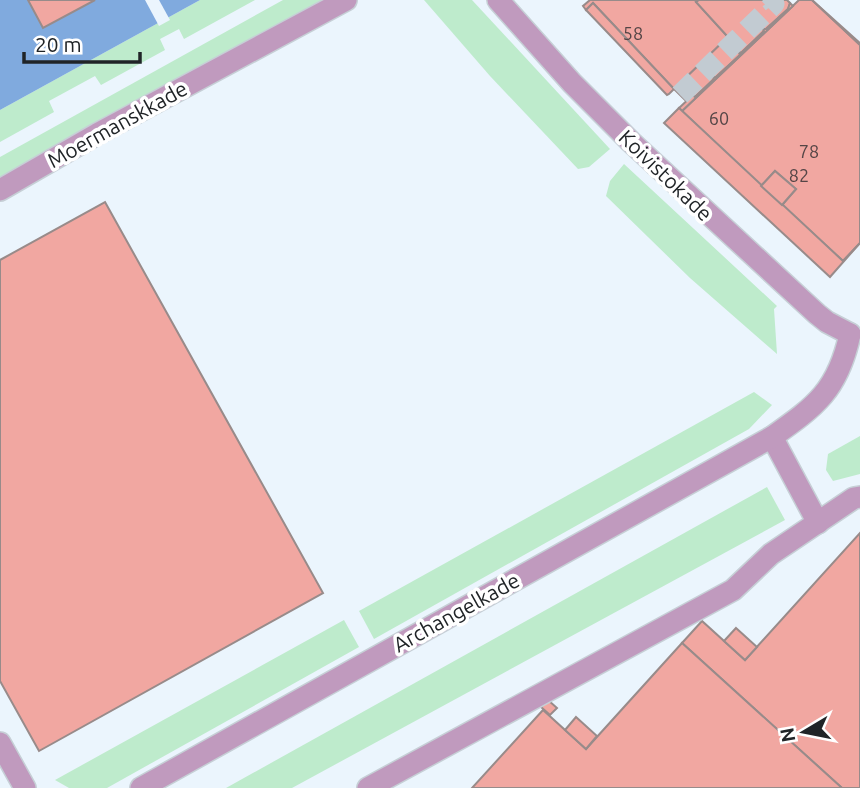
<svg xmlns="http://www.w3.org/2000/svg" width="860" height="788" font-family="Ubuntu,sans-serif">
<style>
.green{fill:#beebcc}
.water{fill:#80aade}
.pier{fill:#ebf5fd}
.building{fill:#f1a7a1;stroke:#988b8a;stroke-width:2}
.lines{fill:none;stroke-linecap:round;stroke-linejoin:round}
.minor-tunnel{stroke:#c2cbd2;stroke-width:21;stroke-dasharray:21 10;stroke-linecap:butt}
.minor-casing{stroke:#c6cfd6;stroke-width:24}
.minor{stroke:#c09abe;stroke-width:21}
.labels{text-anchor:middle;dominant-baseline:central;stroke-width:7;stroke-linejoin:round;paint-order:stroke}
.number-label{font-size:18px;fill:#544546}
.street-label{font-size:21px;fill:#202427;stroke:#fff}
</style>
<rect width="100%" height="100%" fill="#ebf5fd"/>
<!-- green -->
<g class="green">
<path d="M200 0H255L184 39 179 29 160 39 165 50 101 85 95 76 49 101 54 112 0 142V110Z"/>
<path d="M283 0H323L0 180V157Z"/>
<path d="M424 0H472L610 149 589 167 578 169 490 76Z"/>
<path d="M624 164 777 306 774 309 777 354 690 278 606 196 610 181Z"/>
<path d="M754 392 772 405 749 429 374 639 359 611Z"/>
<path d="M860 436V474L833 481 826 470 828 454Z"/>
<path d="M767 487 785 520 292 788H226Z"/>
<path d="M344 620 359 647 107 788H69L55 780Z"/>
</g>
<!-- water -->
<path class="water" d="M0 0H200L0 110Z"/>
<!-- pier -->
<path class="pier" d="M145 0H159L170 20 159 26Z"/>
<!-- building -->
<g class="building">
<path d="M28 0H95L43 28Z"/>
<path d="M590 0H699L696 2 728 37 674 89 593 3 586 10 583 6Z"/>
<path d="M699 0H787L790 3 788 9 766 29H763L764 31 741 53 739 52 740 55 716 77H713L714 79 695 97 693 95 686 101 674 89 728 37 696 2Z"/>
<path d="M799 0H812L860 45V243L843 261 782 205 796 189 775 171 761 186 682 111Z"/>
<path d="M812 0 860 43V45Z"/>
<path d="M593 3 674 89 669 94 667 95 586 10Z"/>
<path d="M790 3 793 6 682 111 679 108 693 95 695 97 714 79 713 77H716L740 55 739 52 741 53 764 31 763 29H766L788 9Z"/>
<path d="M679 108 843 261 860 243 830 277 664 123Z"/>
<path d="M775 171 796 189 782 205 761 186Z"/>
<path d="M105 202 323 593 39 751 0 681V260Z"/>
<path d="M860 533V788H842L682 643 702 621 745 660Z"/>
<path d="M736 628 757 647 745 660 724 641Z"/>
<path d="M682 643 842 788H472L543 710 586 749Z"/>
<path d="M548 700 557 708 550 715 541 707Z"/>
<path d="M576 717 597 736 586 749 565 730Z"/>
</g>
<g class="lines">
<!-- minor-tunnel -->
<path class="minor-tunnel" d="M680 95 774 4 771 0"/>
<defs>
<g id="minor">
<path d="M498 0 572 83 631 142 817 314 827 322 850 334"/>
<path d="M0 190 97 134 346 0"/>
<path d="M772 437 818 523"/>
<path d="M0 743 25 788"/>
<path d="M141 788 772 437C816 406 838 390 850 334"/>
<path d="M368 788 733 590 771 554 854 498 860 497"/>
</g>
</defs>
<!-- minor casing -->
<use href="#minor" class="minor-casing"/>
<!-- minor -->
<use href="#minor" class="minor"/>
</g>
<g class="labels">
<!-- number labels -->
<g class="number-label">
<text x="633" y="33">58</text>
<text x="719" y="118">60</text>
<text x="809" y="151">78</text>
<text x="799" y="175">82</text>
</g>
<!-- street labels -->
<g class="street-label">
<text transform="translate(117 124) rotate(-29)">Moermanskkade</text>
<text transform="translate(666 175) rotate(44)">Koivistokade</text>
<text transform="translate(456 612) rotate(-29)">Archangelkade</text>
</g>
</g>
<!-- north arrow -->
<g transform="translate(804 732) rotate(260)" stroke="#ffffff" stroke-width="5" paint-order="stroke">
<path d="M0-5L12 26L0 18L-12 26Z" fill="#202427"/>
<text y="-10" font-size="19" font-weight="bold" text-anchor="middle" fill="#202427">N</text>
</g>
<!-- scale -->
<path d="M24 52v10h116v-10" fill="none" stroke="#202427" stroke-width="3.5"/>
<text x="35" y="52" font-size="21" fill="#202427" stroke="#ffffff" stroke-width="5" paint-order="stroke">20 m</text>
</svg>
